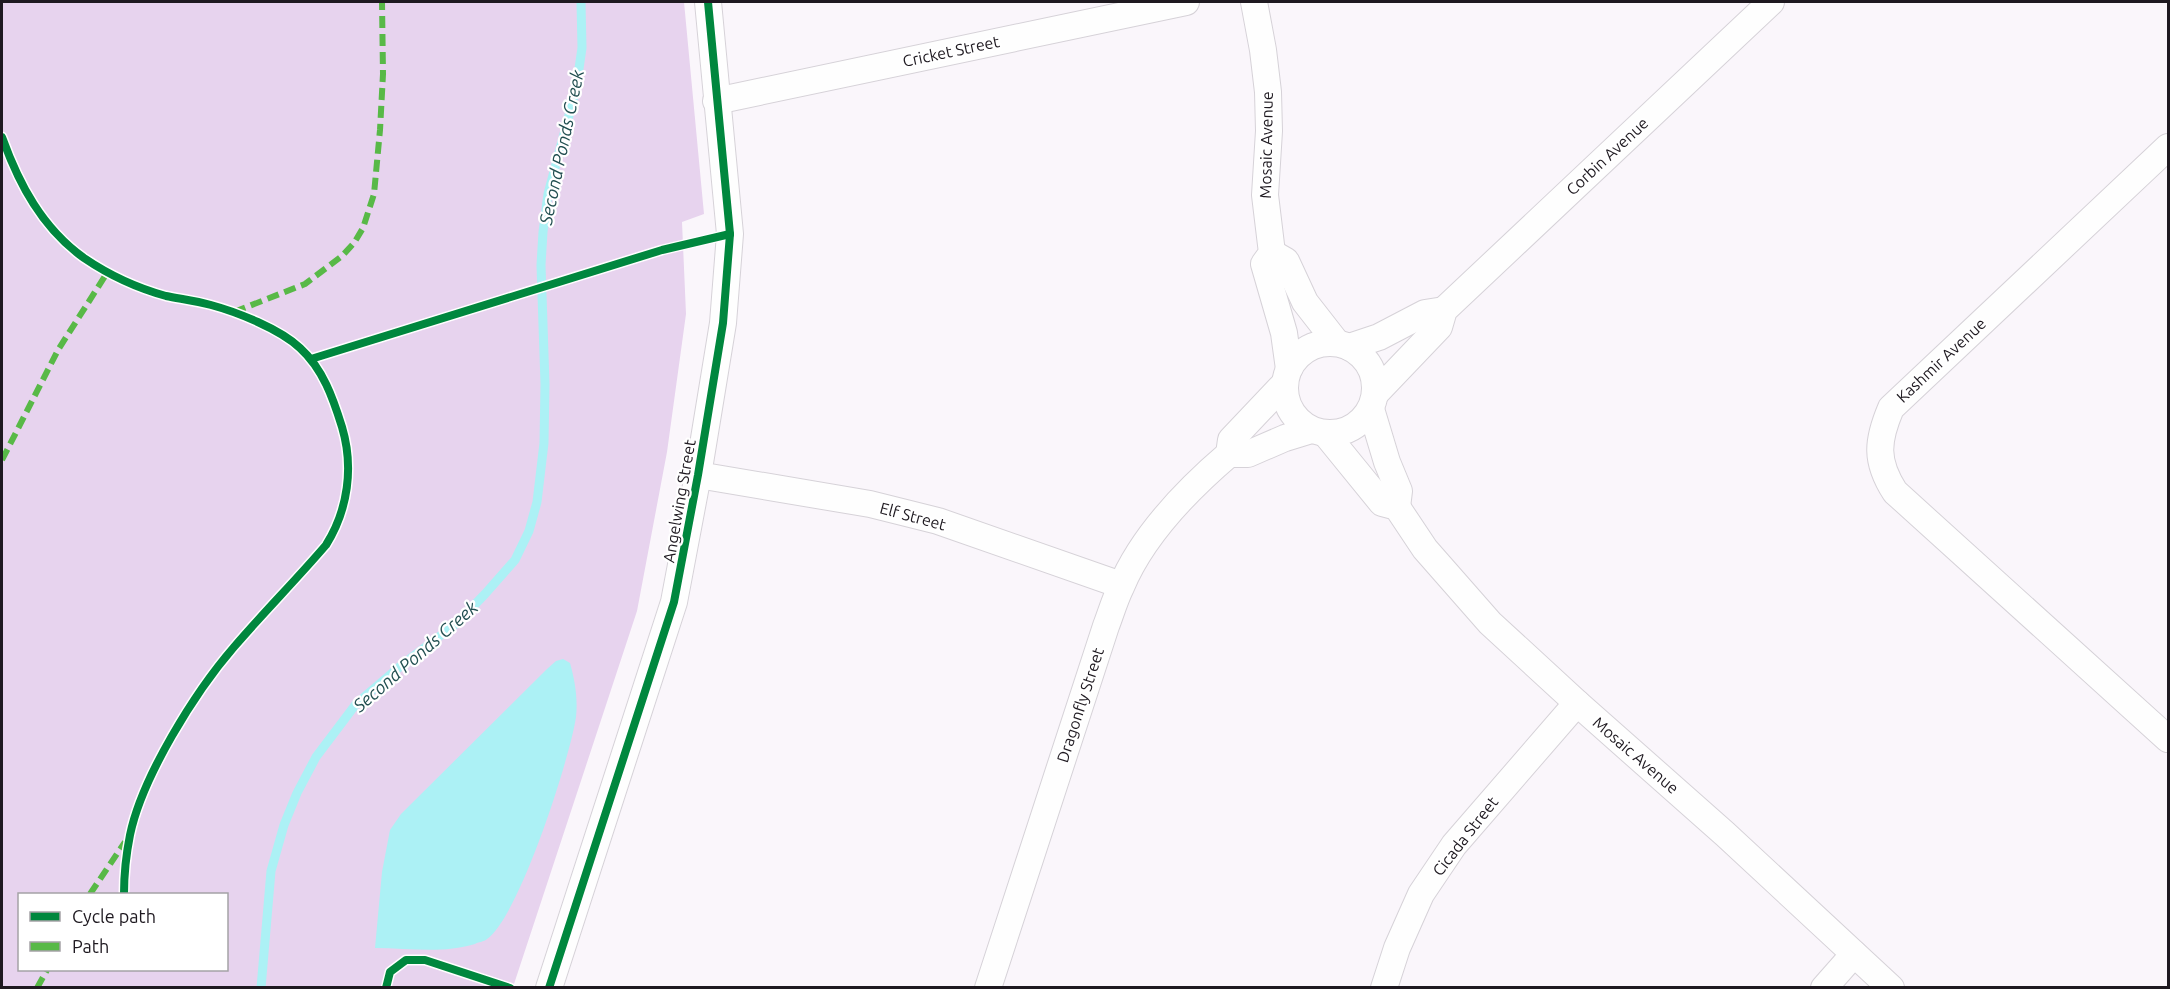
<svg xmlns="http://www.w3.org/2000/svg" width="2170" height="989" font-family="Ubuntu,sans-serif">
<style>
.green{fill:#e7d3ee;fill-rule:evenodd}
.water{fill:#acf1f5}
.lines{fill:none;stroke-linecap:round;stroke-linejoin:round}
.stream{stroke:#acf1f5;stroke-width:9}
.street-casing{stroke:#d6d2d8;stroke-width:28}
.street{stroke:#fefefe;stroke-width:26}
.quiet{stroke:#58b947;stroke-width:6;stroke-dasharray:12 6;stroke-linecap:butt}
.cycleway-casing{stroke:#fff;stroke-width:11}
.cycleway{stroke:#00873e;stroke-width:8}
.labels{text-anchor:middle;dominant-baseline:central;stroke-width:4.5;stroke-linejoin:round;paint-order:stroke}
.street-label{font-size:16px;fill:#1e1920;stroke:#fff}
.water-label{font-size:18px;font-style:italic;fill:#224f51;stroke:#fff}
</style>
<rect width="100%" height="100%" fill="#faf6fb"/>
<!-- green -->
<path class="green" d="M2 2H684L704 214 682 222 686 314 667 452 637 611 513 987 2 988ZM20 894H226V970H20Z"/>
<!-- water -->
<path class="water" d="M563 659 570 663C575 681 578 698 576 717 570 758 519 917 487 939 484 942 478 942 475 944 442 954 409 948 375 948L382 872 390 830 401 814 547 669 556 661Z"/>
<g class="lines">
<!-- stream -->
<path class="stream" d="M261 988 271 871 284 825 297 793 316 757 356 704 403 664 457 623 485 594 515 560 529 531 537 502 544 443 545 384 541 265 543 232 548 194 576 89 582 48 581 2"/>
<defs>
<g id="street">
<path d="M1254 2 1263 50 1268 92 1269 131 1265 195 1272 253 1264 264 1284 333 1289 369"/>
<path d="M716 101 1186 2"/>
<path d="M2168 147 1891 408C1877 441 1875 461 1895 492L2168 739"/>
<path d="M1272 253 1286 261 1305 302 1337 343"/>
<circle cx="1330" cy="388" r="45"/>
<path d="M1349 347 1379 337 1425 313 1444 310"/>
<path d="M1375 394 1439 327 1444 310 1771 2"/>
<path d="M1371 409 1387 462 1399 491 1397 507"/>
<path d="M1325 433 1382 503 1397 507 1425 549 1490 623 1577 703 1725 834 1891 988"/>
<path d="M1229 454 1231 440 1285 383"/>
<path d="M698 475 870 504 938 521 1121 585"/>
<path d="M549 988 674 602 698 475 723 323 730 234 708 2"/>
<path d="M988 988 1106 626C1111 613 1115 599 1121 587 1142 536 1188 489 1229 454H1248L1285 438 1311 430"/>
<path d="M1384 988 1397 948 1421 894 1454 845 1577 703"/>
<path d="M1824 988 1854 954"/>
</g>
</defs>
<!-- street casing -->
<use href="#street" class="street-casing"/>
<!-- street -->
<use href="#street" class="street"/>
<!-- quiet -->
<g class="quiet">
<path d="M234 312 305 284 342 256 354 243 363 228 374 194 380 130 383 74 382 2"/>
<path d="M2 460 58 350 107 273"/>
<path d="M90 894 125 842"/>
<path d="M37 988 47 970"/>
</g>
<defs>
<g id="cycleway">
<path d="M2 137C19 184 42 228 84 258 109 275 137 288 166 296 181 299 196 301 211 305 237 312 280 329 300 348 323 369 333 398 342 427 354 467 348 510 326 545 296 580 264 612 234 647 195 692 142 777 130 835 126 855 124 875 124 894"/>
<path d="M311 359 662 250 730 234"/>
<path d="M386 988 390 972 406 960H425L510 988"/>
<path d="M549 988 674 602 698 475 723 323 730 234 708 2"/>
</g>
</defs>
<!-- cycleway casing -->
<use href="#cycleway" class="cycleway-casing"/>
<!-- cycleway -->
<use href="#cycleway" class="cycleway"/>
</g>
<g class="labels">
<!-- street labels -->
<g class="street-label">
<text transform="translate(951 51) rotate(-12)">Cricket Street</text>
<text transform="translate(1266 145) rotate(-89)">Mosaic Avenue</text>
<text transform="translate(1607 156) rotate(-43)">Corbin Avenue</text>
<text transform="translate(1941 360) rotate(-43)">Kashmir Avenue</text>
<text transform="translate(679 501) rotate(-80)">Angelwing Street</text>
<text transform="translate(913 516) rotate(15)">Elf Street</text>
<text transform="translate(1080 705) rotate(-72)">Dragonfly Street</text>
<text transform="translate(1636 755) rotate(41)">Mosaic Avenue</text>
<text transform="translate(1465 836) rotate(-52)">Cicada Street</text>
</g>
<!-- water labels -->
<g class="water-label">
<text transform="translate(561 147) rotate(-78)">Second Ponds Creek</text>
<text transform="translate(415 656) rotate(-41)">Second Ponds Creek</text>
</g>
</g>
<!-- border -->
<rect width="2170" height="989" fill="none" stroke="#1e1920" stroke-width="6"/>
<!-- legend -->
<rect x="18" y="893" width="210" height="78" fill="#ffffff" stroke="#a5a3a6" stroke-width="1.5"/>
<rect x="30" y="912" width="30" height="9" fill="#00873e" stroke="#a5a3a6" stroke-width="1.5"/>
<text x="72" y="923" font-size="18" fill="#1e1920">Cycle path</text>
<rect x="30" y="942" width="30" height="9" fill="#58b947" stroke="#a5a3a6" stroke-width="1.5"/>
<text x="72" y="953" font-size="18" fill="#1e1920">Path</text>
</svg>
